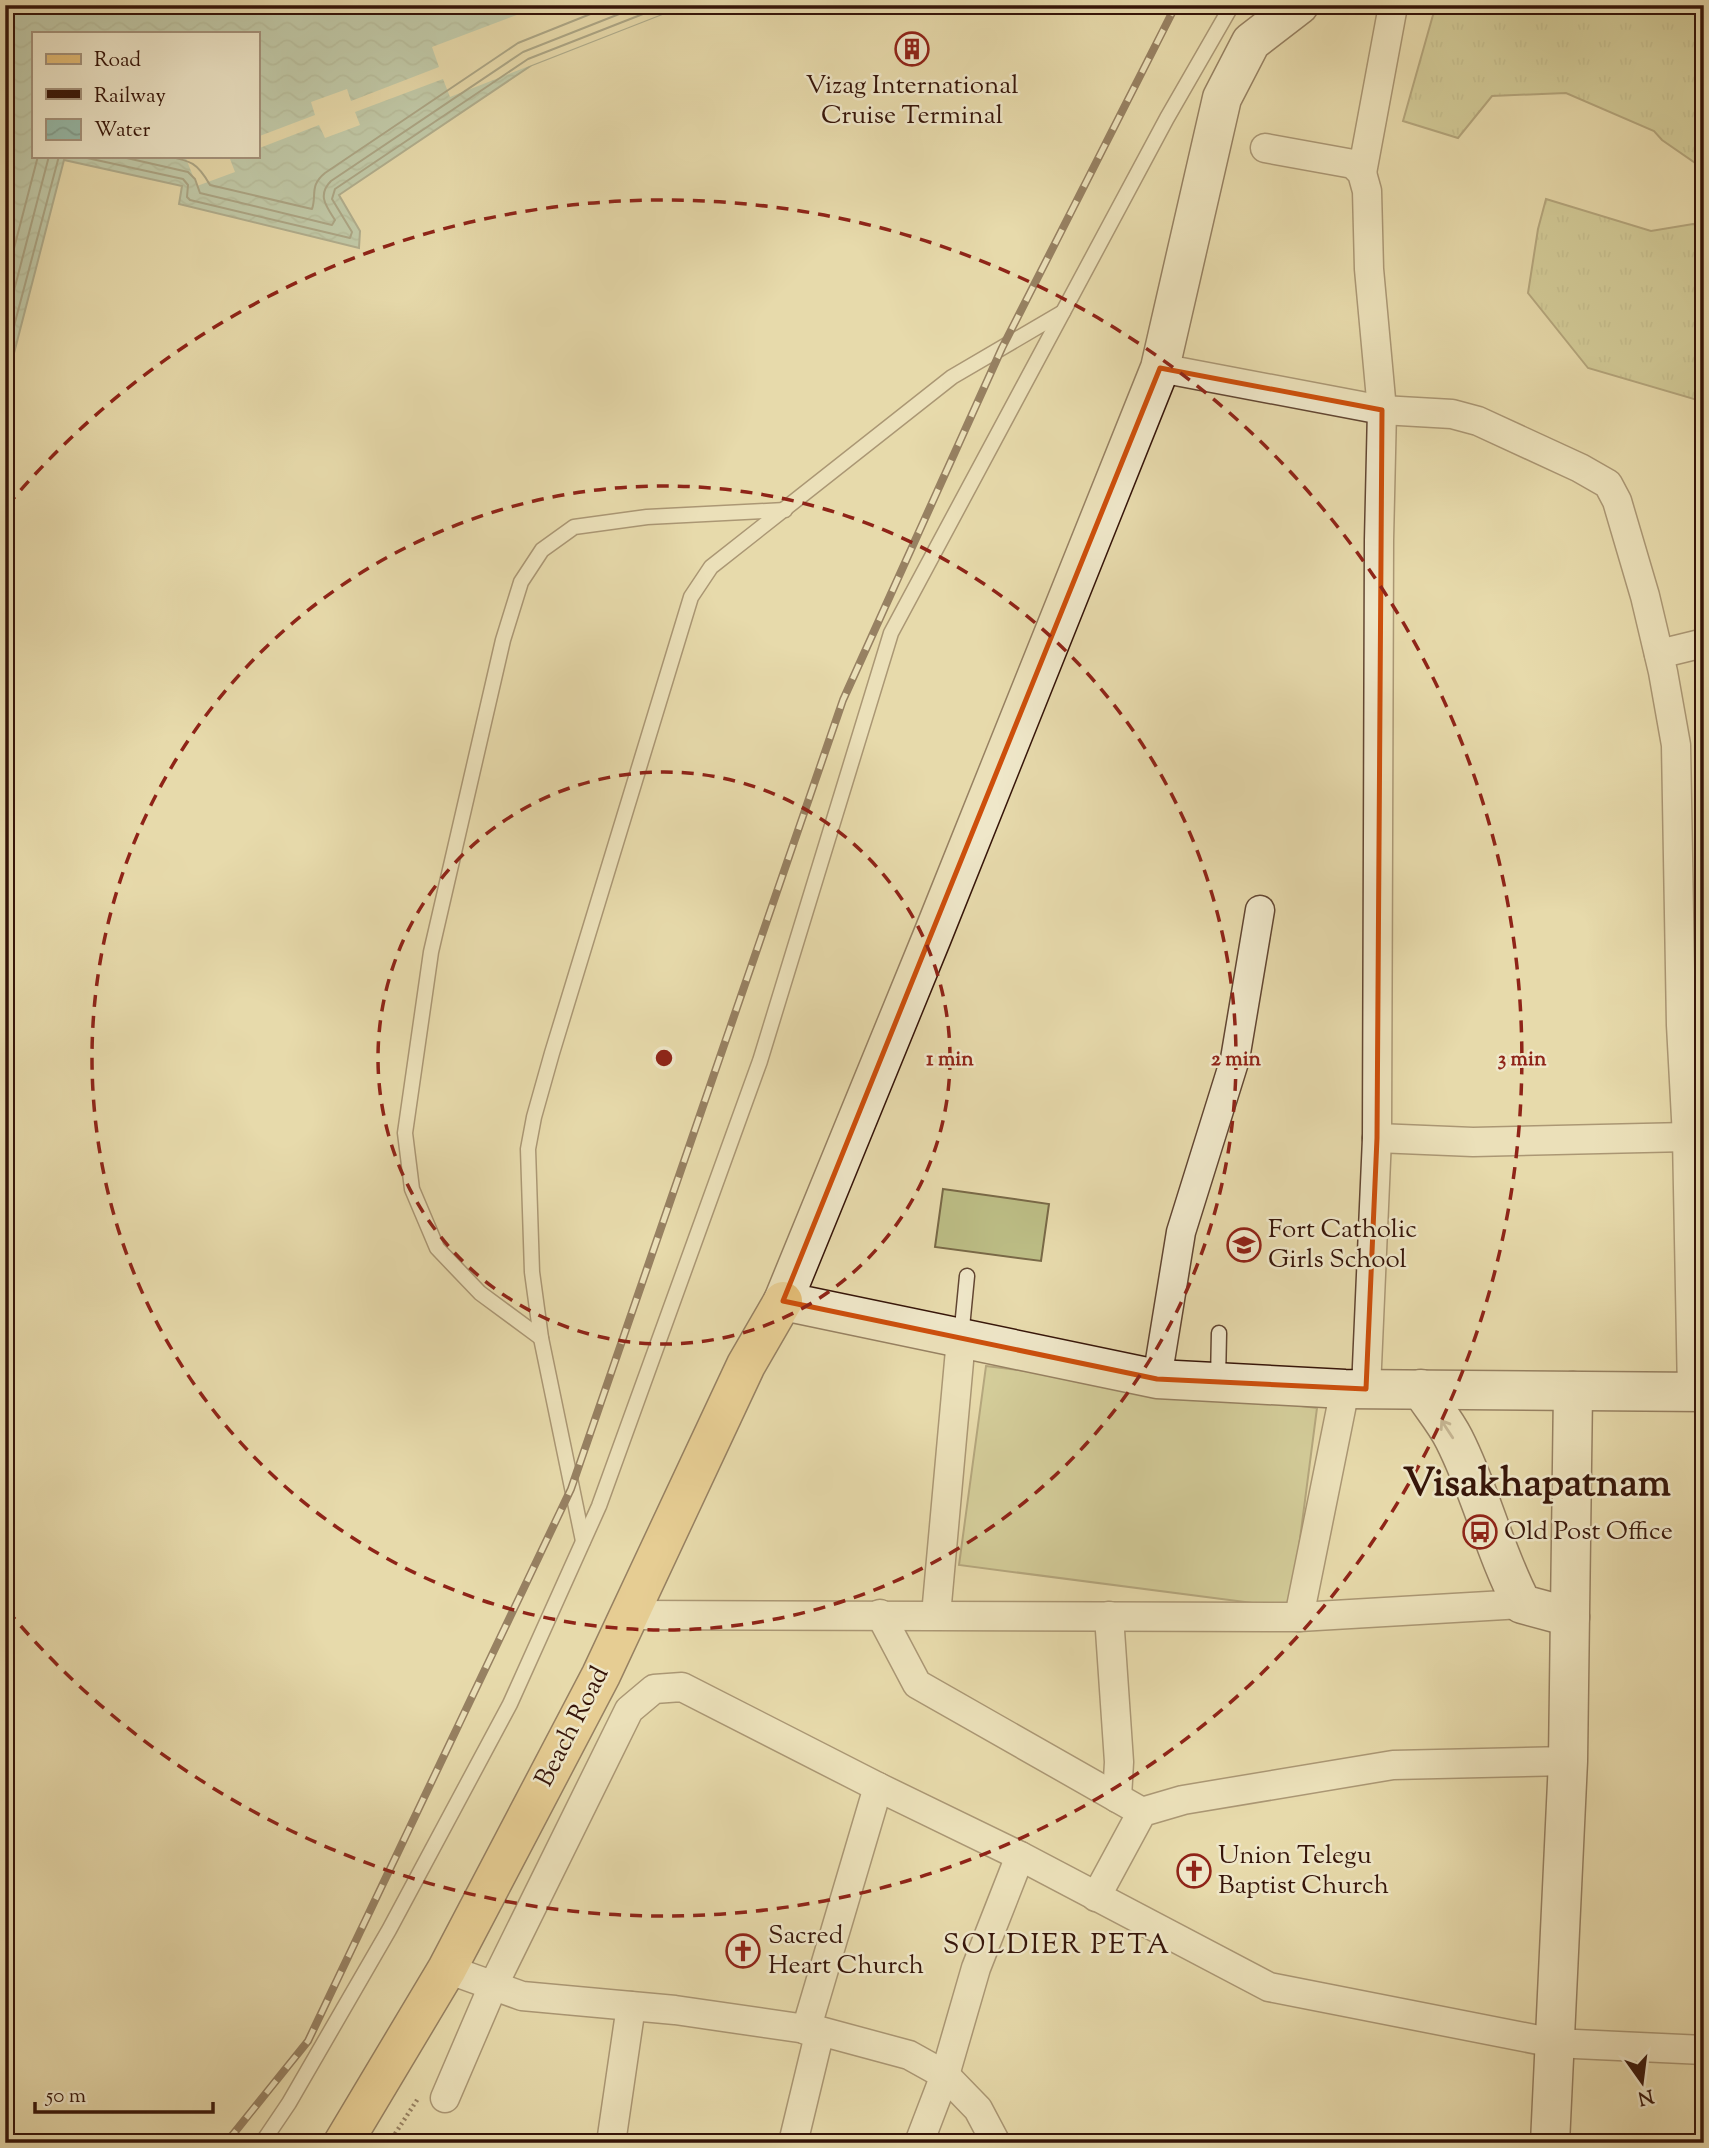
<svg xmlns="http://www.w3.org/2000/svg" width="1709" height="2148" font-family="'Sorts Mill Goudy',serif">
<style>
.grass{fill:url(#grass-tufts);stroke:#796947;stroke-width:2}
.garden{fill:#bcbd85;stroke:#796947;stroke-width:2}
.water{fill:url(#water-waves);stroke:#70796a;stroke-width:2;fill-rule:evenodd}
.pier{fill:#e7daac}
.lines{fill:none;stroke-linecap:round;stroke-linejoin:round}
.shore{stroke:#66685a;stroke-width:2}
.lane-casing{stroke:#624632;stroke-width:17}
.street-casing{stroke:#624632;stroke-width:31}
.secondary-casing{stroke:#361509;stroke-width:41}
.primary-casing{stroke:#361509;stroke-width:41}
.path{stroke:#361509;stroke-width:4.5;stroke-dasharray:2 3.5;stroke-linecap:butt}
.lane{stroke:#efe7c9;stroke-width:14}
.street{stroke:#efe7c9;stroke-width:28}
.secondary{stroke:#efe7c9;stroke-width:38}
.primary{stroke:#e4bd76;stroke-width:38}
.rail-casing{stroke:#361509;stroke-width:8}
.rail{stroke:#efe7c9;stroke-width:5;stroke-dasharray:16;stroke-linecap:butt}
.oneway{stroke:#9c8873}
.marked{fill:none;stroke:#cd4f0c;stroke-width:5;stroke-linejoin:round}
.ring{fill:none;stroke:#8f2418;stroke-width:3.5;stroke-dasharray:12 9}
.labels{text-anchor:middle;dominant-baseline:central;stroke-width:5;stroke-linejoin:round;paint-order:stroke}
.poi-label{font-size:26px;fill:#361509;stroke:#efe7c9;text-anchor:start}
.street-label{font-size:26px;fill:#361509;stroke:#efe7c9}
.neighbourhood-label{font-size:28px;letter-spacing:2px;fill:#361509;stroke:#efe7c9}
.town-label{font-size:40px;font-weight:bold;fill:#361509;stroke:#efe7c9}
.centre{fill:#8f2418;stroke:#efe7c9;stroke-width:3.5}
.ring-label{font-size:21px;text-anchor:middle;font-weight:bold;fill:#8f2418;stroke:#efe7c9;stroke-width:5;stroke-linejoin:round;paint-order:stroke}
</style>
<defs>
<pattern id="grass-tufts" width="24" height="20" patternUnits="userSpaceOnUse" patternTransform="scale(1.75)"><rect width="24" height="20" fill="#bcbd85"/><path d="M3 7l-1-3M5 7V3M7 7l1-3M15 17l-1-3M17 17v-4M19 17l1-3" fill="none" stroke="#a2a272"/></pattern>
<pattern id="water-waves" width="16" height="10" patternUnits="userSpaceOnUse" patternTransform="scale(1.75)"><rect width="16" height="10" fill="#97bbaa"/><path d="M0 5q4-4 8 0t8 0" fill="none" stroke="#83a091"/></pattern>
</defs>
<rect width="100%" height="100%" fill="#e7daac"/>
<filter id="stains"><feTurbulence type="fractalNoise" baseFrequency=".00286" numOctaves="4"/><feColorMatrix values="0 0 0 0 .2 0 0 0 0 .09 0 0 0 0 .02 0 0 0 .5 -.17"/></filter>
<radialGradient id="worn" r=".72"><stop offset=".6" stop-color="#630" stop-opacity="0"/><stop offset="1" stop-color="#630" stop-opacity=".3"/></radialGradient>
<!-- grass -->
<g class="grass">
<path d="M1444 5H1704V169L1662 140 1654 131 1566 93 1492 96 1458 138 1403 121 1433 15Z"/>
<path d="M1546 199 1651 231 1693 224 1704 225V402L1588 368 1528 293 1538 229Z"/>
</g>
<!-- garden -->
<g class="garden">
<path d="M943 1189 1049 1204 1041 1261 935 1247Z"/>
<path d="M986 1366 1317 1408 1291 1608 959 1565Z"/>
</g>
<!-- water -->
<path class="water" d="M5 5H685L532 65 339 195 360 231 359 248 179 204 182 186 64 160 5 388ZM33 33H257V156H33Z"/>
<!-- pier -->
<g class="pier">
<path d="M543 5H685L450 97 443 79 355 112 360 125 325 138 319 125 257 149V137L315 115 311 102 347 89 351 101 439 67 432 47Z"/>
<path d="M185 156H239L230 159 235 172 197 186Z"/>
</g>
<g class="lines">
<!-- shore -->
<g class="shore">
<path d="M78 156 183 179 188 185 187 197 190 200 350 238 352 232 332 199 335 189 528 59 666 5"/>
<path d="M118 156 188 172 195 179 200 193 332 225 335 220C326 206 317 195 331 181L523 52 642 5"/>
<path d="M166 156C191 161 197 162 210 185L312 209C317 195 309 186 325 173L518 43 613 5"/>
<path d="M5 283 38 156"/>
<path d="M5 325 49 156"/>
<path d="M5 360 59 156"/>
</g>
<defs>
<g id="lane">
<path d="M541 1338 480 1293 437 1248 412 1189 405 1133 431 952 503 640 521 582 542 550 574 527 647 517 785 510"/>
<path d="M961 1338 967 1276"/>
<path d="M1218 1380 1219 1333"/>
<path d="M583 1541 541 1338 532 1272 528 1149 534 1117 552 1053 691 597 711 567 952 377 1063 312"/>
<path d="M262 2143 289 2103 389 1930 510 1704 599 1506 760 1061 891 633 1167 118 1232 5"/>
</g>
<g id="street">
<path d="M1265 148 1353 164 1362 173 1367 191 1369 269 1382 410 1379 540 1377 1138 1366 1389"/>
<path d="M1362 173 1393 6"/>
<path d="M1160 368 1382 410 1452 414 1478 421 1580 468 1608 484 1617 501 1645 596 1663 672 1676 745 1681 1025 1687 1137 1692 1392"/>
<path d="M1659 654 1704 643"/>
<path d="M1377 1138 1473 1142 1687 1137 1704 1142"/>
<path d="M1157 1379 1181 1232 1235 1059 1260 910"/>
<path d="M880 1614 917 1684 1142 1812"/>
<path d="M629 1615 1299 1617 1522 1604"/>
<path d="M936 1615 961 1339"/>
<path d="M1109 1616 1119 1762 1117 1798"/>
<path d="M1299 1617 1345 1389"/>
<path d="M1096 1897 1142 1812 1183 1800 1393 1765 1568 1761"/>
<path d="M447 1969 522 1996 675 2010 820 2031 909 2055 945 2075 978 2109 996 2143"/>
<path d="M806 2030 878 1787"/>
<path d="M445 2098 493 1986 629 1710 654 1689 682 1687 878 1787 1020 1856 1269 1987 1554 2043 1704 2050"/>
<path d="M611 2143 631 2006"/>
<path d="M793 2143 820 2031"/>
<path d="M919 2143 945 2075 976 1968 1020 1856"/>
</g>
<g id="secondary">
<path d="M1299 5 1251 42 1222 98 1160 368 932 937 783 1301 1157 1379 1345 1389 1704 1392"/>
<path d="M1421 1389C1431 1405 1445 1421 1454 1439 1481 1492 1494 1551 1522 1604L1570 1617"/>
<path d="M1550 2143 1568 1761 1573 1391"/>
</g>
<path id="primary" d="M343 2143 447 1969 601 1675 746 1365 783 1301"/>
</defs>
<!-- lane casing -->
<use href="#lane" class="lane-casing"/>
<!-- street casing -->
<use href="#street" class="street-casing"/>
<!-- secondary casing -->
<use href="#secondary" class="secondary-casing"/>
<!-- primary casing -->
<use href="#primary" class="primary-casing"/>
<!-- path -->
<path class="path" d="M389 2143 419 2097"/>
<!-- lane -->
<use href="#lane" class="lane"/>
<!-- street -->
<use href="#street" class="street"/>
<!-- secondary -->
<use href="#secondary" class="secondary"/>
<!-- primary -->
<use href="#primary" class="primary"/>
<defs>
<path id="rail" d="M226 2143 308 2041 571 1489 843 700 1002 348 1176 5"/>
</defs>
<!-- rail casing -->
<use href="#rail" class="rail-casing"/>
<!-- rail -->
<use href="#rail" class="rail"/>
</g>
<!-- one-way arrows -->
<defs><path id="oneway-shaft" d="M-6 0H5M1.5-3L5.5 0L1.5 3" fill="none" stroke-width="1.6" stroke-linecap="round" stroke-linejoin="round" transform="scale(1.75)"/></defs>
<use class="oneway" href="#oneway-shaft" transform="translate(1447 1429) rotate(-123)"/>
<!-- marked area -->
<path d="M0 0H1709V2148H0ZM1160 368 1382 410 1377 1138 1366 1389 1157 1379 783 1301Z" fill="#e7daac" fill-opacity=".55" fill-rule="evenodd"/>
<path class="marked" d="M1160 368 1382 410 1377 1138 1366 1389 1157 1379 783 1301Z"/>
<!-- distance rings -->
<g class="ring">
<circle cx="664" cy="1058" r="286"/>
<circle cx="664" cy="1058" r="572"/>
<path d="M7 506A858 858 0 1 1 7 1610"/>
</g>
<!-- icons -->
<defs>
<symbol id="building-ring" viewBox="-11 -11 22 22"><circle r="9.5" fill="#efe7c9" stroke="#8f2418" stroke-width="1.5"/><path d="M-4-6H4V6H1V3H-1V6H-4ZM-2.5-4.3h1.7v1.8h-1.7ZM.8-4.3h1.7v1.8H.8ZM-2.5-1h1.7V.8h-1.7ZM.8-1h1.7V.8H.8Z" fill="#8f2418"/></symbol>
<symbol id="school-ring" viewBox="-11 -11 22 22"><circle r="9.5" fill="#efe7c9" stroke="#8f2418" stroke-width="1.5"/><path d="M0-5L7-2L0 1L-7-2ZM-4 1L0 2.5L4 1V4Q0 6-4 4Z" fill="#8f2418"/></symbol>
<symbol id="bus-ring" viewBox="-11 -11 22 22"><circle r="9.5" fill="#efe7c9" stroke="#8f2418" stroke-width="1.5"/><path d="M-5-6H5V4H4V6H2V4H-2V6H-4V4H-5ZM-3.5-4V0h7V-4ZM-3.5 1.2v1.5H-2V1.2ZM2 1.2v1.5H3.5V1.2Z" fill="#8f2418"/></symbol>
<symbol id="church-ring" viewBox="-11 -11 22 22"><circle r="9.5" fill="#efe7c9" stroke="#8f2418" stroke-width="1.5"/><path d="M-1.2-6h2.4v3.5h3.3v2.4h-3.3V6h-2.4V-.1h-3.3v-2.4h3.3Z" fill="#8f2418"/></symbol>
</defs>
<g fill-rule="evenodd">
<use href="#building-ring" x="893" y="30" width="38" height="38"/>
<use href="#school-ring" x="1225" y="1226" width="38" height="38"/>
<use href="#bus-ring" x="1461" y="1513" width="38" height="38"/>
<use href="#church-ring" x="1175" y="1852" width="38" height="38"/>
<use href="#church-ring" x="724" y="1932" width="38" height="38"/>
</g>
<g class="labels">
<!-- poi labels -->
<g class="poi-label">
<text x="912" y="86" text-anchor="middle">Vizag International<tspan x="912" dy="30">Cruise Terminal</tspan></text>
<text x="1268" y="1230">Fort Catholic<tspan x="1268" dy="30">Girls School</tspan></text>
<text x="1504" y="1532">Old Post Office</text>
<text x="1218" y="1856">Union Telegu<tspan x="1218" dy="30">Baptist Church</tspan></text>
<text x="768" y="1936">Sacred<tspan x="768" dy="30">Heart Church</tspan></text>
</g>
<!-- street labels -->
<g class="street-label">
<text transform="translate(573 1727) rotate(-63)">Beach Road</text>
</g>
<!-- neighbourhood labels -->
<g class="neighbourhood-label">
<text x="1057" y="1946">SOLDIER PETA</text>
</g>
<!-- town labels -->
<g class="town-label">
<text x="1537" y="1485">Visakhapatnam</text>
</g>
</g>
<circle cx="664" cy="1058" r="10" class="centre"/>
<g class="ring-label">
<text x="950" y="1065">1 min</text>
<text x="1236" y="1065">2 min</text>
<text x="1522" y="1065">3 min</text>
</g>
<!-- margin -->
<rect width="1709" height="2148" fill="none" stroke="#e7daac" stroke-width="28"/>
<rect x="7" y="7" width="1695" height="2134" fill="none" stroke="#361509" stroke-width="3.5"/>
<rect x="14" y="14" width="1681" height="2120" fill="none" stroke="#361509" stroke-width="2"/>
<!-- legend -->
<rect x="32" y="32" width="228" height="126" fill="#efe7c9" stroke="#a5937c" stroke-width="2"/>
<rect x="46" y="54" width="35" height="10" fill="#e4bd76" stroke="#a5937c" stroke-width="2"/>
<text x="94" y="66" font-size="21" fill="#361509">Road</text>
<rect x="46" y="89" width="35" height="10" fill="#361509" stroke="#a5937c" stroke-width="2"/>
<text x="94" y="102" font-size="21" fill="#361509">Railway</text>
<rect x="46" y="119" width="35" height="21" fill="url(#water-waves)" stroke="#a5937c" stroke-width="2"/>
<text x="94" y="136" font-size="21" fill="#361509">Water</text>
<!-- north arrow -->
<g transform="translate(1642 2082) rotate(166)" stroke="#efe7c9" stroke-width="5" paint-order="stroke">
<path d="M0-5L12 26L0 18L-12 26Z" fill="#361509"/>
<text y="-10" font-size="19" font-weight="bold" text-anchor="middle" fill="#361509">N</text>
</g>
<!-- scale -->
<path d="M35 2102v10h178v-10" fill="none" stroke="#361509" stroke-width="3.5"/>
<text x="46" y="2102" font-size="21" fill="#361509" stroke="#efe7c9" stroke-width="5" paint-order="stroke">50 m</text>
<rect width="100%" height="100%" filter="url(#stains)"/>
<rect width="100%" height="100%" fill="url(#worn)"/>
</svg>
